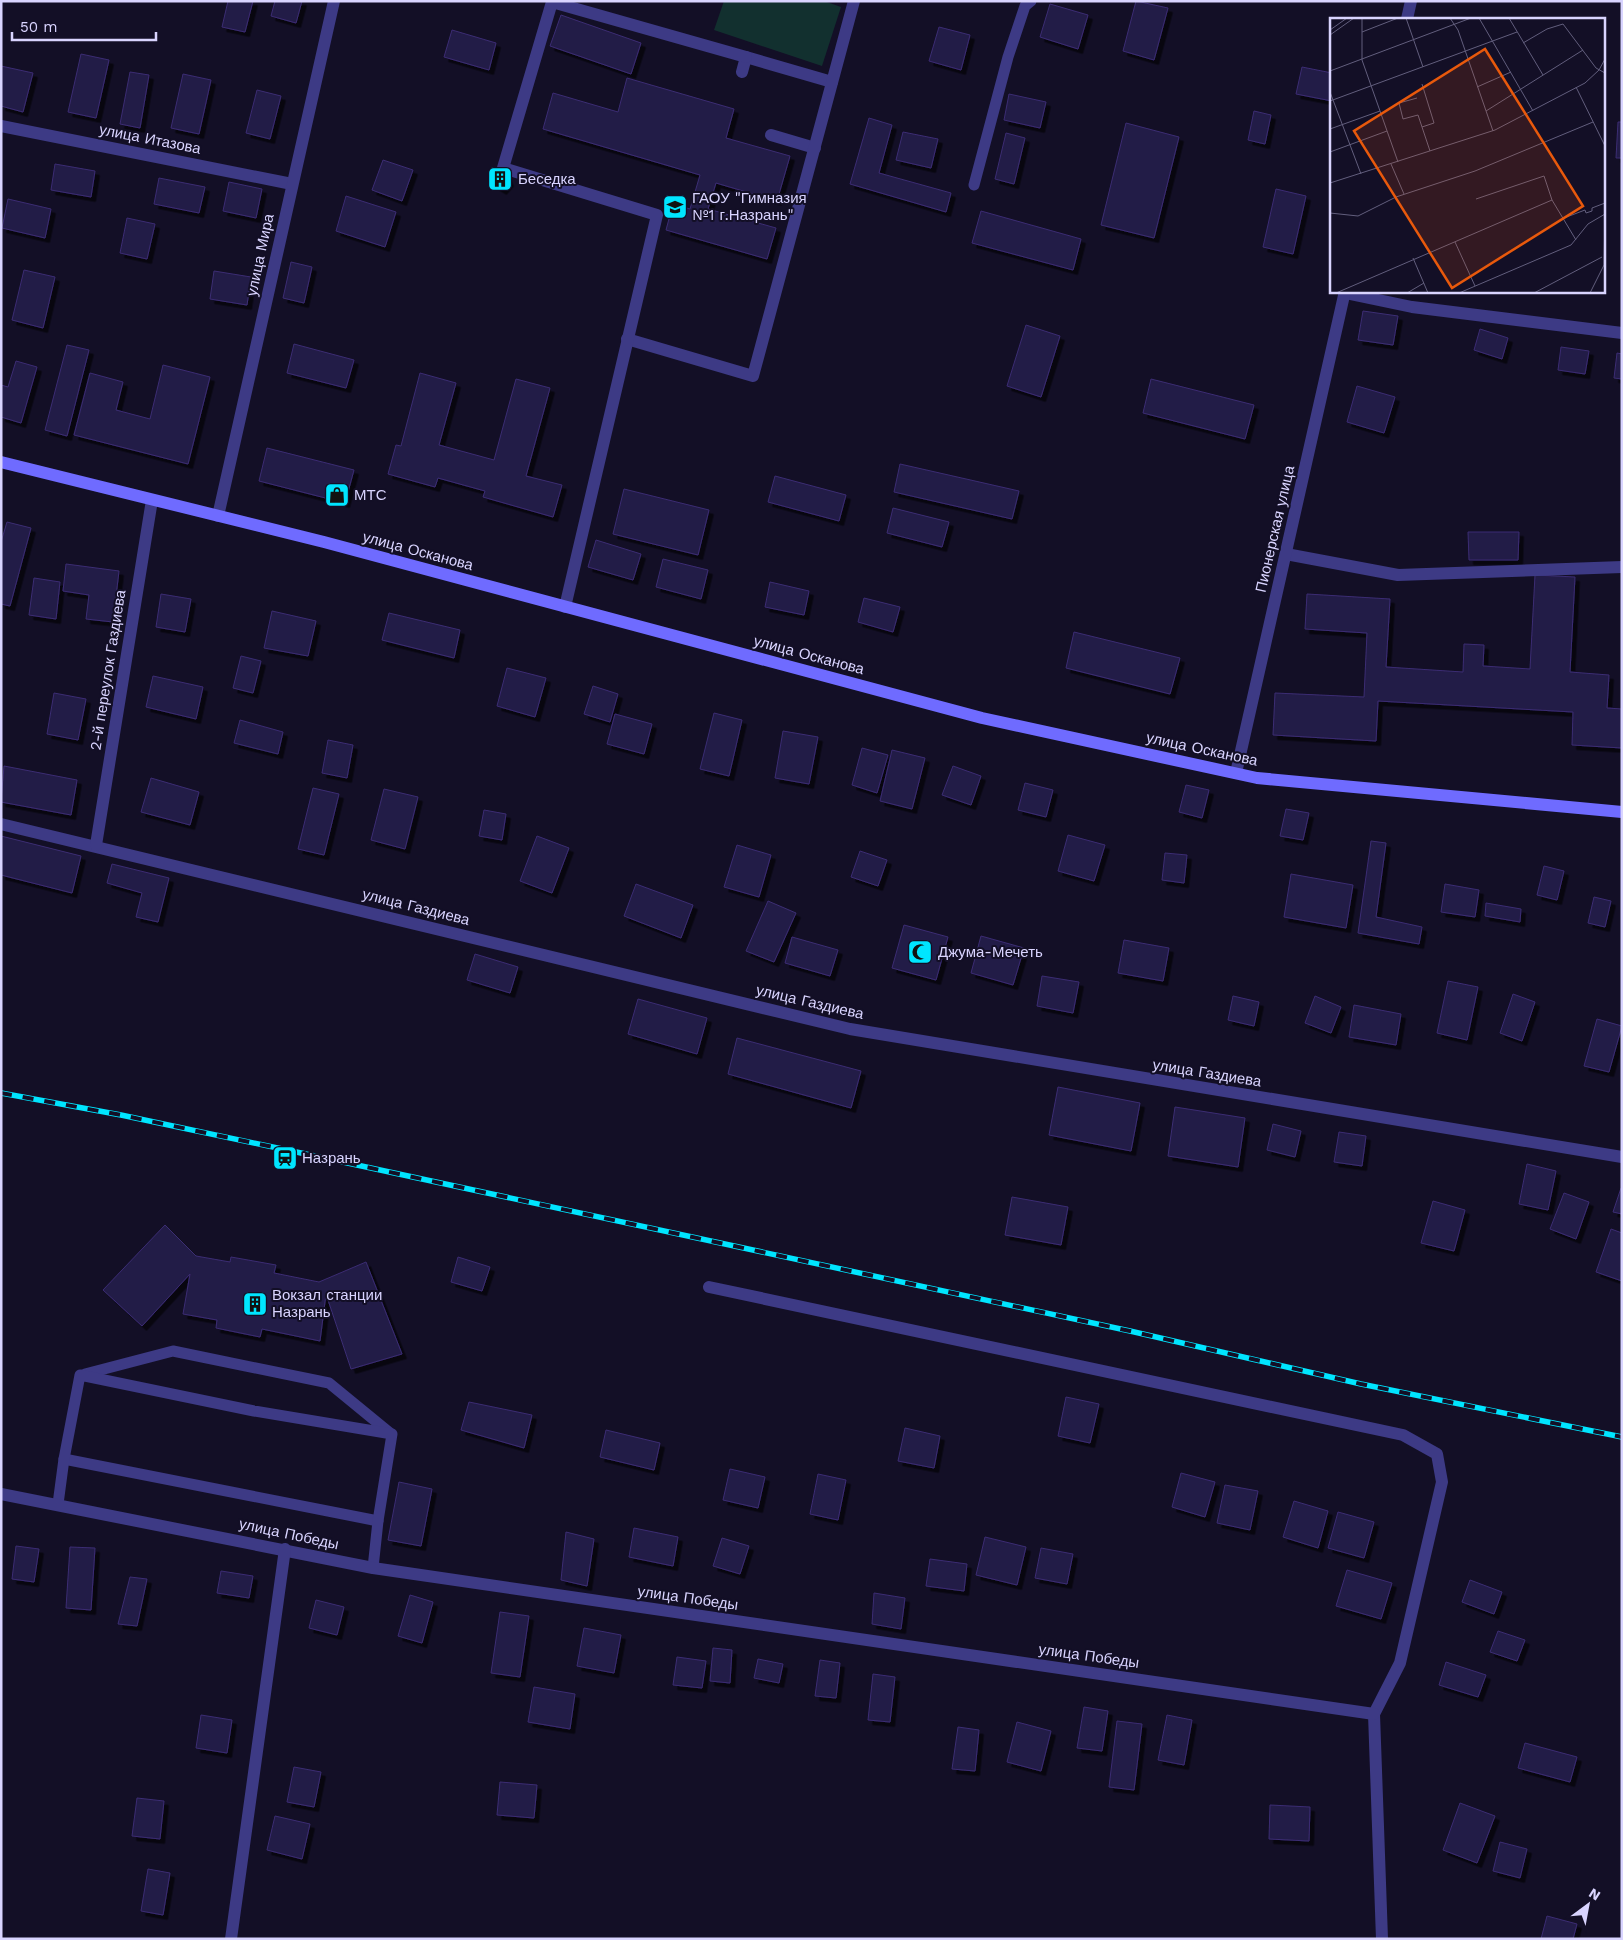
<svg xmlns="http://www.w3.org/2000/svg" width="1623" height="1940" font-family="'Work Sans',sans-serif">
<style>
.pitch{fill:#12302f}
.building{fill:#241b47;stroke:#3b2d73;filter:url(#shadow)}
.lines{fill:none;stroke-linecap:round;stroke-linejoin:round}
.service{stroke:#3d3a85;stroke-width:11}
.minor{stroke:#3d3a85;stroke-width:12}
.secondary{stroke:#6f6bff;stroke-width:12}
.rail-casing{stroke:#00e5ff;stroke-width:5.5}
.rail{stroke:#130f26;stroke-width:4;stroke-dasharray:11;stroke-linecap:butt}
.labels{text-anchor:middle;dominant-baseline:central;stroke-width:4;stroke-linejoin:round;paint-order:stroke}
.street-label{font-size:15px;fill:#d9d4ff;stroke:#130f26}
.poi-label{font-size:15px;fill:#d9d4ff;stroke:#130f26;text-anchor:start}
.inset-road{fill:none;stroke:#625e7d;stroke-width:1}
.view{fill:#e8590c;fill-opacity:0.15;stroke:#e8590c;stroke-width:2.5}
.inset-edge{fill:none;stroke:#d9d4ff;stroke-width:2.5}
</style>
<defs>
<filter id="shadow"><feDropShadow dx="4.5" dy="4.5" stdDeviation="0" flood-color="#0009"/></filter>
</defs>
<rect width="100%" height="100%" fill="#130f26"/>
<!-- pitch -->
<path class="pitch" d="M724 1H824L841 7 822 66 714 30Z"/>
<!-- building -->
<g class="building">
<path d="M228 1H253L245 32 222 27Z"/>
<path d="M275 1H302L296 23 271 16Z"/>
<path d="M1136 1 1168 8 1154 60 1123 51Z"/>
<path d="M1050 4 1088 15 1078 49 1040 37Z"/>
<path d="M561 15 641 43 631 74 550 46Z"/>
<path d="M939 27 970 35 961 70 929 61Z"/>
<path d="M452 30 496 43 489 70 444 57Z"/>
<path d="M81 54 109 60 96 118 68 112Z"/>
<path d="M1 66 33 73 23 112 1 106Z"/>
<path d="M1302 67 1332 73V101L1296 94Z"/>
<path d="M130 72 149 75 140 128 120 124Z"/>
<path d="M183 74 211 80 199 134 171 128Z"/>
<path d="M627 78 734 109 726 138 790 156 777 201 716 183 708 209 776 228 767 259 666 230 673 204 690 209 700 175 543 129 553 93 618 112Z"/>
<path d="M257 90 281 96 270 139 246 133Z"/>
<path d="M1009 94 1046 102 1040 128 1004 120Z"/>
<path d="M1254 111 1271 115 1265 144 1248 140Z"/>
<path d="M869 118 892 125 879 173 951 193 946 212 850 184Z"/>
<path d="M1618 122H1622V158H1616Z"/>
<path d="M1126 123 1179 137 1154 238 1101 225Z"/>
<path d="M903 132 938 139 931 168 896 160Z"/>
<path d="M1006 133 1025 138 1014 184 995 179Z"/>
<path d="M383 160 413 170 402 201 372 190Z"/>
<path d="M55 164 95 171 91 197 51 190Z"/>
<path d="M505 173 509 182 502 190 492 184 493 175Z"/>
<path d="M159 178 205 187 199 213 154 204Z"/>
<path d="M229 182 262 189 256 218 223 211Z"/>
<path d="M1276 189 1306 196 1293 254 1263 247Z"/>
<path d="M346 196 396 212 385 247 336 231Z"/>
<path d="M8 199 51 209 45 238 2 228Z"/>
<path d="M981 211 1081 239 1073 270 972 243Z"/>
<path d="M127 218 155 224 147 259 120 253Z"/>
<path d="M291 262 312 267 304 303 283 298Z"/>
<path d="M24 270 55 277 43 328 12 320Z"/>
<path d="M214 271 251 277 247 305 210 299Z"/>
<path d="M1363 311 1398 316 1393 345 1358 340Z"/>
<path d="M1026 325 1060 336 1041 397 1007 386Z"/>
<path d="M1480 329 1508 338 1502 359 1474 350Z"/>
<path d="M294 344 354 360 346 388 287 373Z"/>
<path d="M67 345 89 350 67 436 45 430Z"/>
<path d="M1561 347 1589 351 1585 374 1558 370Z"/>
<path d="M1617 353 1622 354V379L1614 378Z"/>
<path d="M16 361 37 367 21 423 1 417V385L8 387Z"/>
<path d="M163 365 210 377 188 464 74 435 90 373 123 382 116 410 150 419Z"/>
<path d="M420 373 456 383 439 445 494 460 516 379 550 388 526 476 562 485 553 517 483 497 485 491 438 478 435 487 388 474 396 445 401 446Z"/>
<path d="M1151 379 1254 405 1245 439 1143 413Z"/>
<path d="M1357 386 1395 397 1384 433 1347 422Z"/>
<path d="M267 448 354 470 345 503 259 481Z"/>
<path d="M900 464 1019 491 1012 519 894 492Z"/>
<path d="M775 476 846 495 839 521 768 502Z"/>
<path d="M624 489 709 510 698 555 613 534Z"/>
<path d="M893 508 949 522 942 547 887 533Z"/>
<path d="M7 522 31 528 10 606 1 604V542Z"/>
<path d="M1468 532H1519L1518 560H1469Z"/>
<path d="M596 540 641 554 633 580 588 567Z"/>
<path d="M663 559 708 570 701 599 656 587Z"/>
<path d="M66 564 119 571 113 622 86 619 89 595 63 591Z"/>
<path d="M1535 575 1575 577 1570 672 1609 675 1607 708 1622 709V748L1572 745 1573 712 1378 701 1376 741 1273 735 1275 693 1364 697 1367 633 1305 629 1307 594 1390 599 1386 667 1463 672 1464 644 1484 645 1483 666 1530 669Z"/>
<path d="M34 578 60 582 56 619 29 615Z"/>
<path d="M770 582 809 591 804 615 765 607Z"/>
<path d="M161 594 191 599 185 632 156 627Z"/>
<path d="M864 598 900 607 893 632 858 622Z"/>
<path d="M272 611 316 621 308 656 264 648Z"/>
<path d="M389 613 460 630 454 658 382 640Z"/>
<path d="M1074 632 1180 658 1170 694 1066 668Z"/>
<path d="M241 656 261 661 253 693 233 688Z"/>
<path d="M507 668 546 678 535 717 497 706Z"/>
<path d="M153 676 203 687 196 719 146 707Z"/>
<path d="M593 686 618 694 610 722 584 714Z"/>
<path d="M54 693 86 699 78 740 47 734Z"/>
<path d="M714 713 742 720 729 776 700 769Z"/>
<path d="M615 714 652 724 644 754 607 744Z"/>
<path d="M240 720 283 732 278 754 234 743Z"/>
<path d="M783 731 818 737 809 784 775 778Z"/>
<path d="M328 740 353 745 347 778 322 773Z"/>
<path d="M862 748 888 755 877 793 852 785Z"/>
<path d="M892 750 925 758 912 809 880 801Z"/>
<path d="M4 766 77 780 71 815 1 802Z"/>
<path d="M953 766 981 776 971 805 942 795Z"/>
<path d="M151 778 199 792 190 825 141 812Z"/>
<path d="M1025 783 1053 790 1046 817 1018 810Z"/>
<path d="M1186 785 1209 790 1202 818 1179 812Z"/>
<path d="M313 788 339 794 324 855 298 849Z"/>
<path d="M384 789 418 797 405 849 371 840Z"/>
<path d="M1286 809 1309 813 1303 840 1280 836Z"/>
<path d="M484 810 506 814 502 840 479 836Z"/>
<path d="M1068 835 1105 845 1094 881 1058 871Z"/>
<path d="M1 836 81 856 72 893 1 875Z"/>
<path d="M537 836 569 848 552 893 520 881Z"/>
<path d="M1371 841 1386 843 1376 917 1422 927 1419 944 1358 933Z"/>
<path d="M737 845 771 855 759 897 724 887Z"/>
<path d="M860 851 887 860 878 886 851 877Z"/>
<path d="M1165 853 1187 855 1184 883 1162 880Z"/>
<path d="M112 864 169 878 158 922 136 917 142 893 107 883Z"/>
<path d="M1544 866 1564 871 1557 900 1537 895Z"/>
<path d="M1291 874 1353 885 1346 928 1284 917Z"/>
<path d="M636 884 693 905 681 938 624 916Z"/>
<path d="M1445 884 1479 890 1475 917 1441 912Z"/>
<path d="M1594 897 1611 901 1605 927 1588 923Z"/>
<path d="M768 901 796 913 774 962 746 951Z"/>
<path d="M1486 903 1521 909 1520 922 1485 916Z"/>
<path d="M904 925 948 937 936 980 892 968Z"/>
<path d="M981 936 1024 948 1013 985 971 973Z"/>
<path d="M792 937 838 950 830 976 785 963Z"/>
<path d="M1124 940 1169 948 1163 981 1118 973Z"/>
<path d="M475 954 518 967 510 993 467 980Z"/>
<path d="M1042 976 1079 982 1073 1013 1037 1006Z"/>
<path d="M1448 981 1478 987 1467 1040 1437 1033Z"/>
<path d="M1513 994 1535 1002 1522 1041 1500 1033Z"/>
<path d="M1233 996 1259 1002 1254 1026 1228 1020Z"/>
<path d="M1315 996 1341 1007 1331 1033 1305 1023Z"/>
<path d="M638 999 707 1018 697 1054 628 1034Z"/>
<path d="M1354 1005 1401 1014 1396 1045 1349 1037Z"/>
<path d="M1597 1019 1622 1026 1609 1072 1584 1066Z"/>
<path d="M737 1038 861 1071 851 1108 728 1074Z"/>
<path d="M1058 1087 1140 1103 1131 1151 1049 1135Z"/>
<path d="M1175 1107 1245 1118 1238 1167 1168 1156Z"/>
<path d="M1273 1124 1301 1131 1295 1157 1267 1150Z"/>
<path d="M1339 1132 1366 1136 1362 1166 1334 1162Z"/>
<path d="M1527 1164 1556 1171 1548 1210 1519 1204Z"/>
<path d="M1621 1188H1622V1214L1613 1212Z"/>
<path d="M1564 1193 1589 1202 1576 1239 1550 1229Z"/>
<path d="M1012 1197 1068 1207 1061 1245 1005 1235Z"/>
<path d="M1433 1201 1465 1210 1454 1251 1421 1243Z"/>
<path d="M165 1225 196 1256 230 1262 231 1257 276 1265 274 1273 319 1282 366 1262 402 1354 351 1369 326 1294 320 1341 262 1329 260 1337 216 1328 217 1320 183 1314 190 1274 142 1326 103 1290Z"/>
<path d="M1611 1229 1622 1233V1281L1596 1272Z"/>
<path d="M458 1257 490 1267 482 1291 451 1282Z"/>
<path d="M1066 1397 1099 1404 1090 1443 1058 1436Z"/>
<path d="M469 1402 532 1415 524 1448 461 1430Z"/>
<path d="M905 1428 940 1436 934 1468 898 1461Z"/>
<path d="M606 1430 660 1443 654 1470 600 1457Z"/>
<path d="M730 1469 765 1477 758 1508 723 1500Z"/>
<path d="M1181 1473 1215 1482 1205 1517 1172 1507Z"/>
<path d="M818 1474 846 1480 838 1520 810 1514Z"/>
<path d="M399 1482 432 1489 421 1546 388 1540Z"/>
<path d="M1225 1485 1258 1491 1250 1530 1217 1523Z"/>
<path d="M1294 1501 1328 1511 1318 1548 1283 1537Z"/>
<path d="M1338 1512 1374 1522 1364 1558 1328 1548Z"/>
<path d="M634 1528 678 1537 673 1566 629 1557Z"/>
<path d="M566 1532 594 1539 587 1586 561 1580Z"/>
<path d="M985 1537 1026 1547 1017 1585 976 1575Z"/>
<path d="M722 1538 749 1546 740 1574 713 1566Z"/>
<path d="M16 1546 39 1549 34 1582 12 1579Z"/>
<path d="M70 1547 95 1548 91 1610 66 1608Z"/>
<path d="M1041 1548 1073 1554 1067 1584 1035 1578Z"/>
<path d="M930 1559 967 1564 964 1591 926 1586Z"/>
<path d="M1347 1570 1392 1583 1381 1619 1336 1606Z"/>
<path d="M221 1571 253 1576 249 1598 217 1593Z"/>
<path d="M130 1577 147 1579 137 1626 118 1624Z"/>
<path d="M1470 1580 1502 1592 1494 1614 1462 1602Z"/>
<path d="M874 1593 905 1598 901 1629 872 1624Z"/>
<path d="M410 1595 433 1602 422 1643 398 1636Z"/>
<path d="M316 1600 344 1607 337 1635 309 1628Z"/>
<path d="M500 1612 529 1616 520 1677 491 1673Z"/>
<path d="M584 1628 621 1635 614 1673 577 1666Z"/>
<path d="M1498 1631 1525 1640 1517 1661 1490 1652Z"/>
<path d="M713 1648 732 1650 730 1683 710 1681Z"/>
<path d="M677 1657 706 1661 702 1688 673 1685Z"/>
<path d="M758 1659 783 1664 779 1683 754 1678Z"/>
<path d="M820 1660 840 1663 836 1698 815 1696Z"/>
<path d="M1446 1662 1486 1675 1478 1697 1439 1685Z"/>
<path d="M873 1674 895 1677 890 1722 868 1720Z"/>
<path d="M534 1687 575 1694 570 1729 528 1722Z"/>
<path d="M1084 1707 1108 1711 1102 1751 1077 1748Z"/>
<path d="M201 1715 232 1720 227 1753 196 1748Z"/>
<path d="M1167 1715 1192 1720 1184 1765 1158 1760Z"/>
<path d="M1117 1721 1142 1724 1134 1790 1109 1787Z"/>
<path d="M1017 1722 1051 1731 1041 1771 1007 1762Z"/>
<path d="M958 1727 979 1730 975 1771 952 1769Z"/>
<path d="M1525 1743 1577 1757 1570 1782 1518 1768Z"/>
<path d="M294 1767 321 1772 314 1807 287 1802Z"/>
<path d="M500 1782 537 1785 534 1818 497 1815Z"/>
<path d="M137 1798 164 1801 160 1839 132 1836Z"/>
<path d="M1460 1803 1495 1816 1477 1863 1443 1850Z"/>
<path d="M1270 1805 1310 1807 1309 1841 1269 1839Z"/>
<path d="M275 1816 310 1824 302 1859 267 1850Z"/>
<path d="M1500 1842 1527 1849 1520 1878 1493 1871Z"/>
<path d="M148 1869 170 1873 163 1915 141 1911Z"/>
<path d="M1547 1916 1577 1924 1573 1939H1541Z"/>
</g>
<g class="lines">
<!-- service -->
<g class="service">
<path d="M974 185 1008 57 1025 6 1031 1"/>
<path d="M85 1374 173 1351 329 1383 390 1433"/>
<path d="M64 1459 378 1521"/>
<path d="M58 1504 64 1459 80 1375 254 1411 392 1434 378 1521 373 1568"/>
</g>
<!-- minor -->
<g class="minor">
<path d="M1407 19 1411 1"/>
<path d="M742 72 746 57 832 82"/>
<path d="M1 126 292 184"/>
<path d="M771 135 815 148"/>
<path d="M1345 293 1412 307 1622 333"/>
<path d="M627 339 753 376 854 1"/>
<path d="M218 516 334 1"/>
<path d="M1286 554 1398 575 1622 567"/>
<path d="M565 607 657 215 503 168 552 2 746 57"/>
<path d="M1236 773 1345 291"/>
<path d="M1 824 850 1029 1622 1157"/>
<path d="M96 845 152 500"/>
<path d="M709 1287 1403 1435 1437 1454 1442 1482 1400 1663 1374 1714 1382 1939"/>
<path d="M1 1494 373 1568 1374 1714"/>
<path d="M231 1939 285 1549"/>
</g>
<!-- secondary -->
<path class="secondary" d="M1 462 324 542 982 718 1257 778 1622 812"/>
<defs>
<path id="rail" d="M1 1093 121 1115 287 1150 1130 1331 1361 1384 1622 1437"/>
</defs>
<!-- rail casing -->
<use href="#rail" class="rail-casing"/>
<!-- rail -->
<use href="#rail" class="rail"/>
</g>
<!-- icons -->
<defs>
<symbol id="building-square" viewBox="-11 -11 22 22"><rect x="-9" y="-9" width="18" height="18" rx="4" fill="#00e5ff" stroke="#130f26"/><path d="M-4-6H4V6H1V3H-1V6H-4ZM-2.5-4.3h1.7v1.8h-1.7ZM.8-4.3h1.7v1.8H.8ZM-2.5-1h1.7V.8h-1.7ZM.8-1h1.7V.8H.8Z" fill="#111"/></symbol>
<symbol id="school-square" viewBox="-11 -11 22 22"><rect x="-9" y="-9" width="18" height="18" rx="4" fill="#00e5ff" stroke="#130f26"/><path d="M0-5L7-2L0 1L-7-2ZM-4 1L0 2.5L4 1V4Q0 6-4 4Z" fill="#111"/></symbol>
<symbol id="shop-square" viewBox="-11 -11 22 22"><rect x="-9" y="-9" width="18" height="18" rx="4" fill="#00e5ff" stroke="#130f26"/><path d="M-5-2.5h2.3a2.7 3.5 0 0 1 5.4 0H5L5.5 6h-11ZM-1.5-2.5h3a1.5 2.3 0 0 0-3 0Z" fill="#111"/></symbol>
<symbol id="mosque-square" viewBox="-11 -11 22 22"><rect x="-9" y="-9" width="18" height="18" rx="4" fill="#00e5ff" stroke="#130f26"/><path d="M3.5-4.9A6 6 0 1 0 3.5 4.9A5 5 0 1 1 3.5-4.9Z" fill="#111"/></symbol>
<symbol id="station-square" viewBox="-11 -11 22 22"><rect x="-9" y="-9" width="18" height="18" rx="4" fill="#00e5ff" stroke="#130f26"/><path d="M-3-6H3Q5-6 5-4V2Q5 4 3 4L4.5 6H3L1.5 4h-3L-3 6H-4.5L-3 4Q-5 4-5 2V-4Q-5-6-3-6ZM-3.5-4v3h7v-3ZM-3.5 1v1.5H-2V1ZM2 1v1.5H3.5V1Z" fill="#111"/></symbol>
</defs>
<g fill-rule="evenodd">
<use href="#building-square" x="486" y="165" width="28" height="28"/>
<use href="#school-square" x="661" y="193" width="28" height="28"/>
<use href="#shop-square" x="323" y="481" width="28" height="28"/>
<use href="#mosque-square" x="906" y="938" width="28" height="28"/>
<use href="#station-square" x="271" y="1144" width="28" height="28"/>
<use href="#building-square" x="241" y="1290" width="28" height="28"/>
</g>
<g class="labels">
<!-- street labels -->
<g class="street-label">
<text transform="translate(150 139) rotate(11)">улица Итазова</text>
<text transform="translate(260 255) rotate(-78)">улица Мира</text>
<text transform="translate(1275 529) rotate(-77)">Пионерская улица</text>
<text transform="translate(418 551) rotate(15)">улица Осканова</text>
<text transform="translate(809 655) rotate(15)">улица Осканова</text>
<text transform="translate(108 670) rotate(-81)">2-й переулок Газдиева</text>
<text transform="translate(1202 749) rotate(12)">улица Осканова</text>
<text transform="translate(416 907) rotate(14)">улица Газдиева</text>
<text transform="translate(810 1002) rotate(13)">улица Газдиева</text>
<text transform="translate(1207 1073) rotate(9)">улица Газдиева</text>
<text transform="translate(289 1534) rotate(12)">улица Победы</text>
<text transform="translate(688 1598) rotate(8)">улица Победы</text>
<text transform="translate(1089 1656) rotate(8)">улица Победы</text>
</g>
<!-- poi labels -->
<g class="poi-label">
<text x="518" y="179">Беседка</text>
<text x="692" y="198">ГАОУ "Гимназия<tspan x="692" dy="17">№1 г.Назрань"</tspan></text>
<text x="354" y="495">МТС</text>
<text x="938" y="952">Джума-Мечеть</text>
<text x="302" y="1158">Назрань</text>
<text x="272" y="1295">Вокзал станции<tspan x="272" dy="17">Назрань</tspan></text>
</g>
</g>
<!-- overview -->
<g transform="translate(1330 18)">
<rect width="275" height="275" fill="#130f26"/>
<path class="inset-road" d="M32 0V42L68 144M76 0 93 49M120 0 128 12 163 113M149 0 203 93M179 0 213 57M0 12 17 0M32 14 68 0M0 17 24 0M193 25 217 11 233 6 266 50 275 55M0 53 141 0M147 69 181 54M246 69 275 128M0 74 31 156M87 80 69 85 73 101 88 97 100 133M0 83 187 14M156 93 253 32M92 109 104 105 92 66M0 111 50 93M0 134 57 113M61 146 74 176M0 165 165 112 255 65 269 52 275 41M146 181 214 158 222 182 246 222M0 195 28 198 66 179 145 153 263 104M234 200 255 192 256 195 262 193V190L275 185M125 224 145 268M83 240 98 275M6 275 222 182M77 275 94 265M129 275 241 227 258 206 275 196M204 275 272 239M260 275 274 247 275 197"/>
<path class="view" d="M155 31 253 188 122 270 24 113Z"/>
<rect width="275" height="275" class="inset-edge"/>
</g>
<!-- border -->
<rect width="1623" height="1940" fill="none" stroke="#d9d4ff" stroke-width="5"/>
<!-- north arrow -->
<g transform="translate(1588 1905) rotate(32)" stroke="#130f26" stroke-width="4" paint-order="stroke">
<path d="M0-4L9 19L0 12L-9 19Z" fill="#d9d4ff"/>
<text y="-8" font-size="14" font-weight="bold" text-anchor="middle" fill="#d9d4ff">N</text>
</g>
<!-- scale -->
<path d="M12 32v8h144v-8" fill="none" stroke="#d9d4ff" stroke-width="2.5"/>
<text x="20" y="32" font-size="15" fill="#d9d4ff" stroke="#130f26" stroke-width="4" paint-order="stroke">50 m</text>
</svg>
